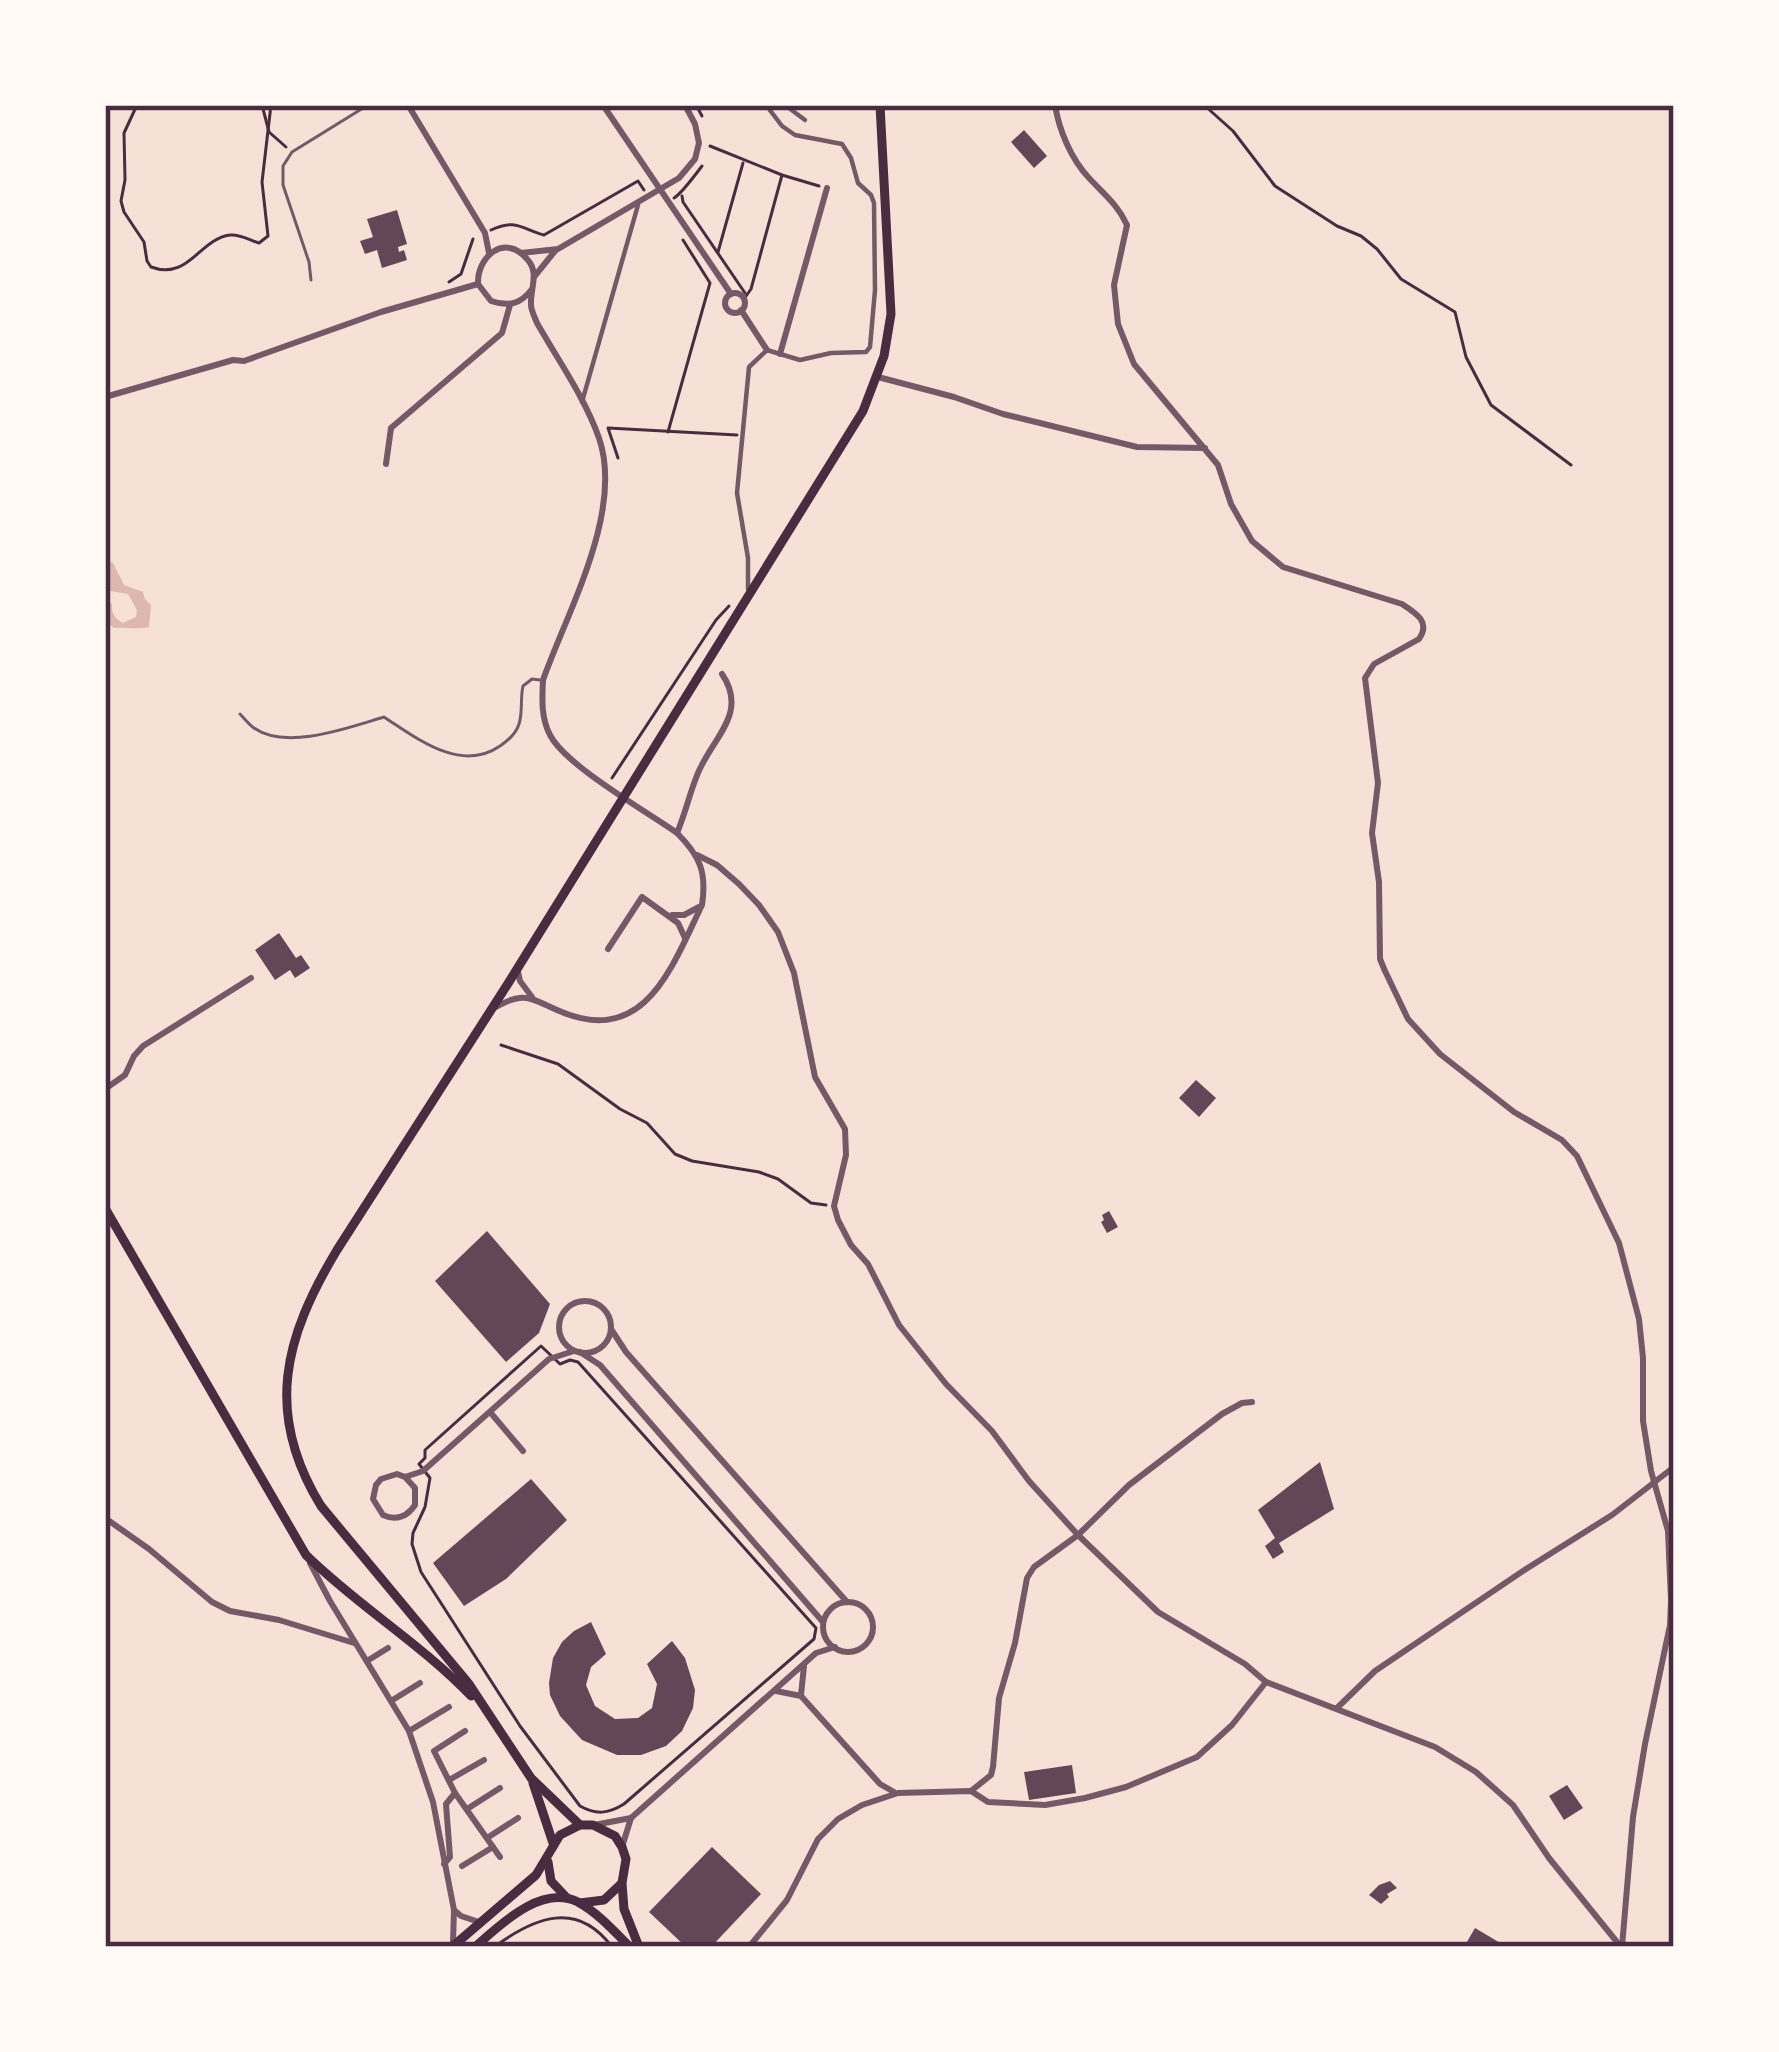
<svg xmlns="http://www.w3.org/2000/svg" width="1779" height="2052" font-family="'Fira Sans',sans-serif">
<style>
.water{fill:#dcb8b0}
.building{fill:#644757}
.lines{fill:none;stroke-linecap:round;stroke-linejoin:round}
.path{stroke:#4a2c40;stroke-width:3}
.service{stroke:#755966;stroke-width:3}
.pedestrian{stroke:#755966;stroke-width:4.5}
.minor{stroke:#755966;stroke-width:6}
.secondary{stroke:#4a2c40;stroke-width:9}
.neatline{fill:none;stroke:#4a2c40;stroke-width:4.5}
</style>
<rect width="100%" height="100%" fill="#f7e1d7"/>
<!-- water -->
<path class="water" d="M105 559 113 563 124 585 143 592 145 599 151 605 149 627C137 630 127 627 114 628L105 621 107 601 112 604C111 613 115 619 123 623L136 617 137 610 128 594 105 590Z"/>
<!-- building -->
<g class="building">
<path d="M1024 130 1047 156 1034 168 1011 142Z"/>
<path d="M397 210 407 244 398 247 399 252 404 250 407 260 382 268 377 250 365 254 360 241 373 237 367 219Z"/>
<path d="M279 933 296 958 301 955 310 968 295 978 290 970 275 980 255 950Z"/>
<path d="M1196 1080 1216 1098 1199 1117 1179 1098Z"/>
<path d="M1109 1211 1118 1227 1107 1233 1101 1222 1104 1220 1102 1215Z"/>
<path d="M487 1231 550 1304 539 1333 506 1362 435 1281Z"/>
<path d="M1320 1462 1334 1509 1279 1543 1284 1552 1273 1559 1265 1546 1275 1538 1258 1510Z"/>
<path d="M531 1479 567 1520 506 1579 464 1606 433 1563Z"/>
<rect x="105" y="1535" width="5" height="34"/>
<path d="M591 1622 606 1654 591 1667 586 1685 595 1706 615 1719 638 1718 652 1708 657 1684 647 1664 672 1641 685 1658 695 1690 693 1708 682 1731 666 1746 641 1755H617L582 1740 560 1716 550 1695 549 1683 553 1658 562 1642 574 1631Z"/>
<path d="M1072 1765 1076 1793 1029 1800 1024 1772Z"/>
<path d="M1567 1785 1583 1808 1564 1820 1549 1796Z"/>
<path d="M712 1847 761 1894 711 1947H686L649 1912Z"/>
<path d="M1390 1881 1397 1888 1387 1894 1389 1897 1381 1904 1369 1895 1379 1885Z"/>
<path d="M1475 1928 1507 1947H1464Z"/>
</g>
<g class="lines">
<!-- path -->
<g class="path">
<path d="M137 105 124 133 125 180 121 201 124 212 144 242 147 261 151 267C189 281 199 239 230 235 241 234 249 240 259 243L268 236 262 182 271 105"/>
<path d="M262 105 269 132 286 147"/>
<path d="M696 105 702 116"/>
<path d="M1204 105 1233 131 1275 186 1337 226 1361 236 1377 249 1401 279 1455 312 1466 357 1491 405 1571 465"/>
<path d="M710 146 782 175 819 186"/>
<path d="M682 196 683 202 745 293"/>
<path d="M674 198C681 194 696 174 702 166"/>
<path d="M491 230C516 218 522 229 544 235L638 181 644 190"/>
<path d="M718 252 743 163"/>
<path d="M449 282 461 274 473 239"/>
<path d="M744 299 751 289 782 175"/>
<path d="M668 432 710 283 683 240"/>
<path d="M618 458 608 428 737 435"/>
<path d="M612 778 716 620 729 606"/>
<path d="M501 1045 558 1064 620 1109 647 1123 675 1154 692 1161 759 1172 778 1179 811 1203 826 1205"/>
<path d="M541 1346 560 1364 570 1360 578 1362 816 1628 814 1639 624 1804C608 1814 596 1815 580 1806L520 1726 421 1572 412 1544 413 1533 425 1507 430 1478 419 1464 425 1458V1450Z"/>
<path d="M494 1947C535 1917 577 1900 612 1947"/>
</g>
<!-- service -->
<g class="service">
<path d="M311 280 309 262 283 185V166L292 152 368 105"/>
<path d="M240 714C245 719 248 724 254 728 286 751 350 727 384 717 418 739 461 773 500 746 509 740 516 734 519 724 523 712 520 699 523 686L532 679 540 680"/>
</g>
<!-- pedestrian -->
<g class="pedestrian">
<path d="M785 105 805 120"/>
<path d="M582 402 638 205"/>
<path d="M748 589V558L737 493 749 367 767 350 800 360 831 353 866 352 870 347 875 290 874 203 871 195 858 183 851 158 842 144 795 135 782 126 766 105"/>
</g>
<!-- minor -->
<g class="minor">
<path d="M408 105 485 233 489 253"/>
<path d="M603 105 731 294"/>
<path d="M1055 105C1059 130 1071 159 1089 178 1104 194 1118 205 1127 225L1114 285 1118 324 1134 364 1218 465 1231 504 1252 541 1283 567 1402 604C1416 613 1431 622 1419 639L1374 664 1365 678 1378 783 1372 833 1379 882 1380 959 1385 971 1408 1019 1440 1054 1514 1112 1562 1140 1577 1156 1619 1243 1639 1319 1643 1358V1421L1651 1471 1668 1531 1671 1600 1670 1625 1645 1744 1633 1817 1622 1947"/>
<path d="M521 253 558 249 679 178 695 159 699 143 695 124 685 105"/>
<path d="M534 277 555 251"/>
<circle cx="735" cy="303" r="10"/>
<path d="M741 310 767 350"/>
<path d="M780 354 827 188"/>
<path d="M878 377 954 397 1003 414 1137 447 1205 448"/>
<path d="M105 397 233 360 244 361 381 312 478 284"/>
<path d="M386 464 391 428 502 333 510 305"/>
<path d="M677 833C685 814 689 796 696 778 709 740 750 715 722 674"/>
<path d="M697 855 717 865 739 884 759 905 778 932 794 973 815 1077 845 1129 846 1155 834 1206 838 1220 851 1245 868 1264 899 1325 946 1384 992 1431 1029 1481 1078 1535 1158 1612 1245 1664 1266 1682 1435 1747 1476 1772 1513 1805 1549 1858 1621 1947"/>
<path d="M672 915H684L699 907"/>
<path d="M608 949 642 897 678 923 685 938"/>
<path d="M518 972 520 981 532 997"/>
<path d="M496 1007C524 991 530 998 557 1010 644 1049 671 969 702 905 707 872 700 856 677 833 646 811 566 766 550 735 541 718 542 699 543 680 568 610 624 511 599 438 585 398 558 360 537 323 535 318 531 310 531 305 530 288 540 273 527 259 505 233 477 256 478 284L491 301C509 307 521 304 532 289"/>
<path d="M105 1089 125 1075 134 1056 143 1046 251 978"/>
<circle cx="585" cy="1327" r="26"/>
<path d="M611 1329 626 1352 847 1602"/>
<path d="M580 1352 600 1365 823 1622"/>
<path d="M490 1412 523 1451"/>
<path d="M405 1477 415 1488V1505C407 1517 396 1521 383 1515L373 1499 376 1485 381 1479 397 1474 405 1477 423 1471 549 1359 574 1351"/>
<path d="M105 1518 149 1549 212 1602 230 1611 279 1620 354 1643"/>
<path d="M310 1563 330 1601 409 1731 433 1802 454 1910 453 1943"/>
<circle cx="848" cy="1627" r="25"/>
<path d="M367 1661 388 1648"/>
<path d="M776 1691 801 1696 880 1784 894 1792"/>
<path d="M801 1695 804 1666"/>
<path d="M391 1701 420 1683"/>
<path d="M1337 1708 1375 1671 1526 1569 1612 1515 1674 1467"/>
<path d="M409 1731 449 1707"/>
<path d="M465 1731 434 1751 455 1793 500 1857"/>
<path d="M449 1780 484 1760"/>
<path d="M971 1791 991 1775 993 1767 999 1698 1015 1643 1027 1578 1034 1567 1078 1535 1129 1485 1222 1414 1242 1403 1252 1402"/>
<path d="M467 1809 500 1788"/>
<path d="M594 1825 631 1818"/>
<path d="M487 1838 518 1818"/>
<path d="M622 1847 631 1818 816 1653 835 1647"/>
<path d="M444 1864 450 1857 446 1804 455 1793"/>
<path d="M462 1866 493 1847"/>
<path d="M454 1910 461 1916 479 1922"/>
<path d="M749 1947 787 1900 818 1839 838 1819 862 1805 898 1793 971 1791 988 1802 1045 1805 1085 1798 1126 1787 1197 1757 1232 1725 1266 1682"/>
</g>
<!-- secondary -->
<g class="secondary">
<path d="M105 1208 306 1555C358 1606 420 1643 471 1696"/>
<path d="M533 1783 553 1843"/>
<path d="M580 1825 531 1778 469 1684 321 1506C264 1413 284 1338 337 1250L509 982 863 411 884 356 891 314 880 105"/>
<path d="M548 1862 551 1881 567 1898"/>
<path d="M580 1903 604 1900 621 1884"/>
<path d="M452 1947 536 1875 560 1835 580 1825H593L615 1836 622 1847 626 1859 622 1883 624 1909 639 1947"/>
<path d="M475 1947C500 1925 541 1884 578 1902 598 1913 614 1931 630 1947"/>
</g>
</g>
<!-- border -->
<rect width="1779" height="2052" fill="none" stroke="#fffaf5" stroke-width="216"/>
<rect x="108" y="108" width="1563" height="1836" class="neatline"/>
</svg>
